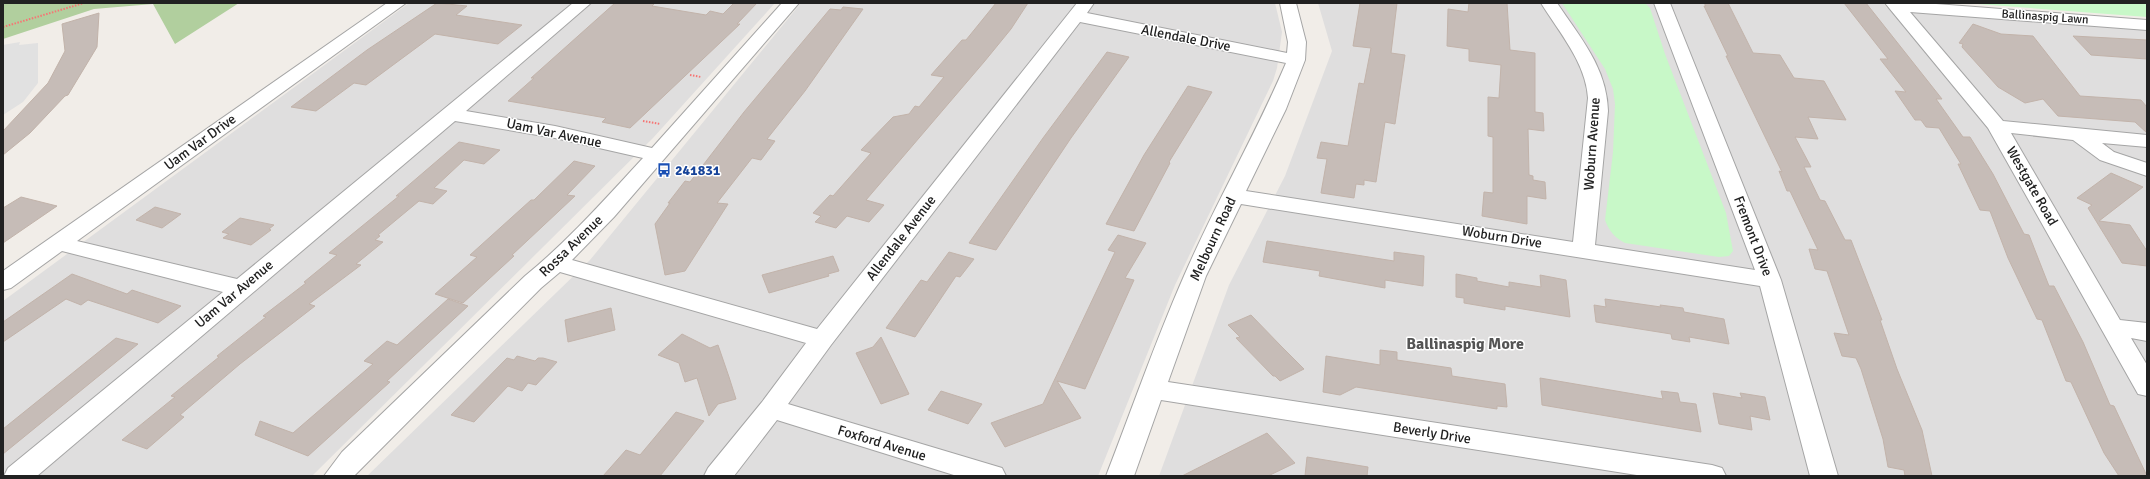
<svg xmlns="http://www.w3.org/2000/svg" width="2150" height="479" font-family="Signika,sans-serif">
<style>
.residential{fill:#dfdede}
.forest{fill:#b1cf9e}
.park{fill:#c8f8c8}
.parking{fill:#e1e1e1}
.building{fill:#c6bcb7;stroke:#c2b3aa}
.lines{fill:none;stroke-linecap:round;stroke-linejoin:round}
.minor-casing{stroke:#a5a5a5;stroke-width:2}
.path{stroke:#f67574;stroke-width:2;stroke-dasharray:1.5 1.5;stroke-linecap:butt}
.minor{fill:#fff;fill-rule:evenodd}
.labels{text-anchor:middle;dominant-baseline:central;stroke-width:3;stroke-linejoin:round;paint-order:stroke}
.far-street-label{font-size:12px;fill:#212121;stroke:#fff}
.street-label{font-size:14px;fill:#212121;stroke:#fff}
.transit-label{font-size:14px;font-weight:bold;fill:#164399;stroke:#fff;text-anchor:start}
.quarter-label{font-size:16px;font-weight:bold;fill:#545454;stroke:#fff}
</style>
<rect width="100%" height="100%" fill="#f1ede8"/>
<!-- residential -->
<g class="residential">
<path d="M409 3H775L653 138 312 476H3V301Z"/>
<path d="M801 3H1275L1282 32 1277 68 1273 81 1175 285 1098 476H367L590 260Z"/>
<path d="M1318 3H1883L1887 8 2147 28V476H1159L1229 285 1285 176 1332 51Z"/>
</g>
<!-- forest -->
<path class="forest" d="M3 3H239L175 44 153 4 94 9 3 39Z"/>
<!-- park -->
<g class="park">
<path d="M1562 3H1645L1650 8 1665 54 1726 213 1733 251 1729 256 1719 257 1625 243C1615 238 1609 231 1605 220L1613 152 1615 104 1613 89 1605 69Z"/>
<path d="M1964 3H2147V17Z"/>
</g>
<!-- parking -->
<path class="parking" d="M20 42 19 45 38 43V83L23 102 3 115V45Z"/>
<!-- building -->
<g class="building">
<path d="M437 3 467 6 456 15 522 25 498 44 435 34 366 85 354 83 316 111 291 107 367 50Z"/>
<path d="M615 3H655L652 6 706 15 710 11 723 14 734 3H757L737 24H740L630 128 602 122 606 118 508 101 534 78H531Z"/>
<path d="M996 3H1028L1011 29 984 62 866 200 884 205 869 222 847 216 836 228 815 222 821 216 813 213 830 195 833 196 871 153 861 150 893 117 909 114 915 106 919 107 944 77 931 75 962 40H966Z"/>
<path d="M1360 3H1397L1391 53 1405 55 1395 124 1385 122 1376 182 1364 180V185L1356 184 1354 198 1321 193 1327 159 1317 158 1321 142 1348 146 1359 83 1364 84 1371 48 1353 46Z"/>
<path d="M1469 3H1507L1510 50 1535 53V112L1543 113 1544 131 1528 129 1529 175 1533 176V180L1545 182 1546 199 1527 196V224L1482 216 1484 192 1493 193V137L1488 136V97L1499 98 1501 65 1469 61V49L1447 46 1448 9 1468 12Z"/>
<path d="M1704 3H1728L1753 53 1780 55 1794 78 1824 81 1846 120 1808 117 1818 139 1795 137 1811 167H1804L1820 200 1825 201 1845 240H1851L1882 320H1880L1897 369 1922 430 1932 476H1905L1904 470 1888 467 1883 439 1861 369 1856 358 1842 356 1834 333 1849 335 1827 271 1815 269 1809 249 1818 250 1790 191H1787L1779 171 1782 172 1726 56H1728L1704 6H1706Z"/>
<path d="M1844 3H1866L1942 99H1936L1963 137H1970L1993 174 2024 234 2029 235 2049 286H2054L2083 342 2110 405 2114 406 2147 476H2119L2104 453 2071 382 2066 381 2042 320 2037 319 2008 258 1990 211 1980 210 1958 164H1961L1939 128 1926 127 1921 120H1915L1895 91 1906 92 1880 59H1888Z"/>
<path d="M843 7 863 9 805 91 767 139 775 141 761 160 752 158 717 203 728 204 685 271 665 275 655 224 670 203H668L685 181 690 182 744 112 830 9 841 10Z"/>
<path d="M99 13 97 47 68 95 65 96 30 133 3 155V131L48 83 65 51 62 24Z"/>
<path d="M1973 24 2001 34 2033 36 2080 96 2141 100 2147 107V133L2135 122 2058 116 2043 99 2025 103 1998 87 1962 47 1963 44 1959 43Z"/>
<path d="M2073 36 2147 40V59L2091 55Z"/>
<path d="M1107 52 1129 57 1071 138 996 250 969 243 1043 138Z"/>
<path d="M1188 86 1212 92 1169 162 1170 163 1134 231 1106 224 1144 155Z"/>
<path d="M459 142 500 150 484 164 464 160 434 188 447 191 433 204 419 201 378 235 380 236 375 240 383 242 356 264 361 265 309 304 315 306 240 364 180 415 184 417 147 449 122 440 175 397 171 396 219 357 217 356 266 317 263 316 306 283 304 282 337 255 329 253 399 196H396Z"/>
<path d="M574 161 595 166 567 195 575 196 512 255 514 256 463 303 435 294 477 257 470 255 531 200H534Z"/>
<path d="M2111 173 2143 187 2099 221 2130 225 2147 251V266L2122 263 2088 208 2092 205 2077 198Z"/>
<path d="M21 197 57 206 3 243V208Z"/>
<path d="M155 207 181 214 162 228 136 220Z"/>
<path d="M240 218 274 225 269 229 271 230 251 245 223 238 229 234 222 232Z"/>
<path d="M1118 235 1146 243 1125 278 1134 280 1085 389 1057 381 1081 418 1005 447 991 423 1043 404 1115 252 1108 250Z"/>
<path d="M1267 241 1394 261V252L1424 256 1423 286 1385 280V288L1319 276 1320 271 1263 262Z"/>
<path d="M949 252 974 259 960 277 956 276 915 337 886 328 921 280 927 282Z"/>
<path d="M833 256 839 271 828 274 829 276 769 293 762 275Z"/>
<path d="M72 274 127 294 132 290 181 306 158 323 88 300 81 305 66 299 3 342V322Z"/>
<path d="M1456 274 1477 278V281L1509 287V282L1541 287 1540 275 1566 280 1570 317 1505 306V310L1464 303V298L1456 297Z"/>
<path d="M448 299 468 306 387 381 390 382 308 456 255 435 260 421 293 433 373 364 364 361 387 341 397 345Z"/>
<path d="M1605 299 1661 307 1660 305 1683 308 1684 312 1724 319 1729 344 1689 337 1690 342 1672 339 1671 334 1596 322 1594 305 1606 307Z"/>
<path d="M611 308 615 330 568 342 565 320Z"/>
<path d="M1251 315 1281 346 1304 369 1280 381 1275 376H1273L1236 338 1240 337 1228 325Z"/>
<path d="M682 334 710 348 718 345 729 377 736 399 718 404 709 416 697 378 685 382 679 363 658 355Z"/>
<path d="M881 337 909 394 881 404 856 353 873 347Z"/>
<path d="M116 338 138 344 3 454V429Z"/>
<path d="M1380 350 1397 352V360L1451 368 1452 376 1505 384 1507 407 1497 406V409L1356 387 1340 395 1323 392 1326 356 1380 365Z"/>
<path d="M517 356 535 361 538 358H543L557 362 536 385 528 383 522 391 508 386 474 422 451 415 507 358 514 360Z"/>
<path d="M1540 378 1663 399 1661 391 1678 393 1680 402 1696 404 1701 432 1542 405Z"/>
<path d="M941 391 982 404 968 424 928 410Z"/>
<path d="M1713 393 1742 398 1740 393 1765 397 1770 420 1750 416 1752 430 1719 424Z"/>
<path d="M676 412 704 421 660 476H603L626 450 640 455Z"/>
<path d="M1267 433 1295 463 1268 476H1182Z"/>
<path d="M1307 457 1368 467 1367 476H1305Z"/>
</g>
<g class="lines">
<defs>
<g id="minor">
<path d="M387 3H406L77 241 237 279 573 3H591L466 111 555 126 652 148 782 3H799L614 217 572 260 817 329 1077 3H1094L1087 13 1287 53 1288 42 1280 3H1296L1306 42 1305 60 1286 109 1246 191 1573 242 1588 98C1586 63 1559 32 1541 3H1557C1580 37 1607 68 1608 111L1595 245 1755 270 1654 3H1670L1781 280 1838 476H1810L1760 286 1241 204 1206 276 1168 382 1712 465 1722 468 1726 476H1643L1161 400 1134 476H1106C1132 409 1155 342 1184 276 1215 204 1255 136 1286 63L1080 22 831 345 788 404 992 465 1002 468 1006 476H957L777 420 734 476H704L708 468 762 402 806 343 560 272 541 288 354 476H324L342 452 525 276C568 241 605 199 643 158L555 138 455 121 37 476H4L8 468 223 292 62 251 11 288 3 290V271Z"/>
<path d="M1885 3H1923L2147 20V30L1910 12 2003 121 2147 135V147L2102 143 2114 152 2147 163V176L2100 160 2073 140 2011 133 2120 320 2147 323V341L2131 338 2147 365V396L2138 394 1988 128Z"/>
</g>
</defs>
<!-- minor casing -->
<use href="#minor" class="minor-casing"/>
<!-- path -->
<g class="path">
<path d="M3 27 84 3"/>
<path d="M690 75 701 77"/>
<path d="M643 121 660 124"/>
</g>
<!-- minor -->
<use href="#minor" class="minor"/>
</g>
<!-- icons -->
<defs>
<symbol id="bus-bare" viewBox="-9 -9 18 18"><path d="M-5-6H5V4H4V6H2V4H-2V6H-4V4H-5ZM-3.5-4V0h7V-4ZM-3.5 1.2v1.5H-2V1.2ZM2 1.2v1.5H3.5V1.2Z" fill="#1a4fb4" stroke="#fff" stroke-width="2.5" paint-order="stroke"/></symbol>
</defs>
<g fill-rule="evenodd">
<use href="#bus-bare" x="654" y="160" width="20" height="20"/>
</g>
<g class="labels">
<!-- far-street labels -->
<g class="far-street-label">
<text transform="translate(2045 17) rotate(4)">Ballinaspig Lawn</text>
</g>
<!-- street labels -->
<g class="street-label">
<text transform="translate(1186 38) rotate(11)">Allendale Drive</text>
<text transform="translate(554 133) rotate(12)">Uam Var Avenue</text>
<text transform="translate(200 142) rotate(-36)">Uam Var Drive</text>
<text transform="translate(1592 144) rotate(-86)">Woburn Avenue</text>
<text transform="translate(2032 186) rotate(60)">Westgate Road</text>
<text transform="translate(1753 236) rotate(69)">Fremont Drive</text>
<text transform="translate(1502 237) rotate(9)">Woburn Drive</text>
<text transform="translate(901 238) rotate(-52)">Allendale Avenue</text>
<text transform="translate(1213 239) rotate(-65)">Melbourn Road</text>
<text transform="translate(571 246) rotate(-44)">Rossa Avenue</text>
<text transform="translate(234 294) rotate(-40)">Uam Var Avenue</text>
<text transform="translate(1432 433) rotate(9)">Beverly Drive</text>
<text transform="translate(882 443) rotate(17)">Foxford Avenue</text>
</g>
<!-- transit labels -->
<g class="transit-label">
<text x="675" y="170">241831</text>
</g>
<!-- quarter labels -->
<g class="quarter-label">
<text x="1465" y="344">Ballinaspig More</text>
</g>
</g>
<!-- border -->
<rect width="2150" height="479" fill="none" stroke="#212121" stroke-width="8"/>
</svg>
